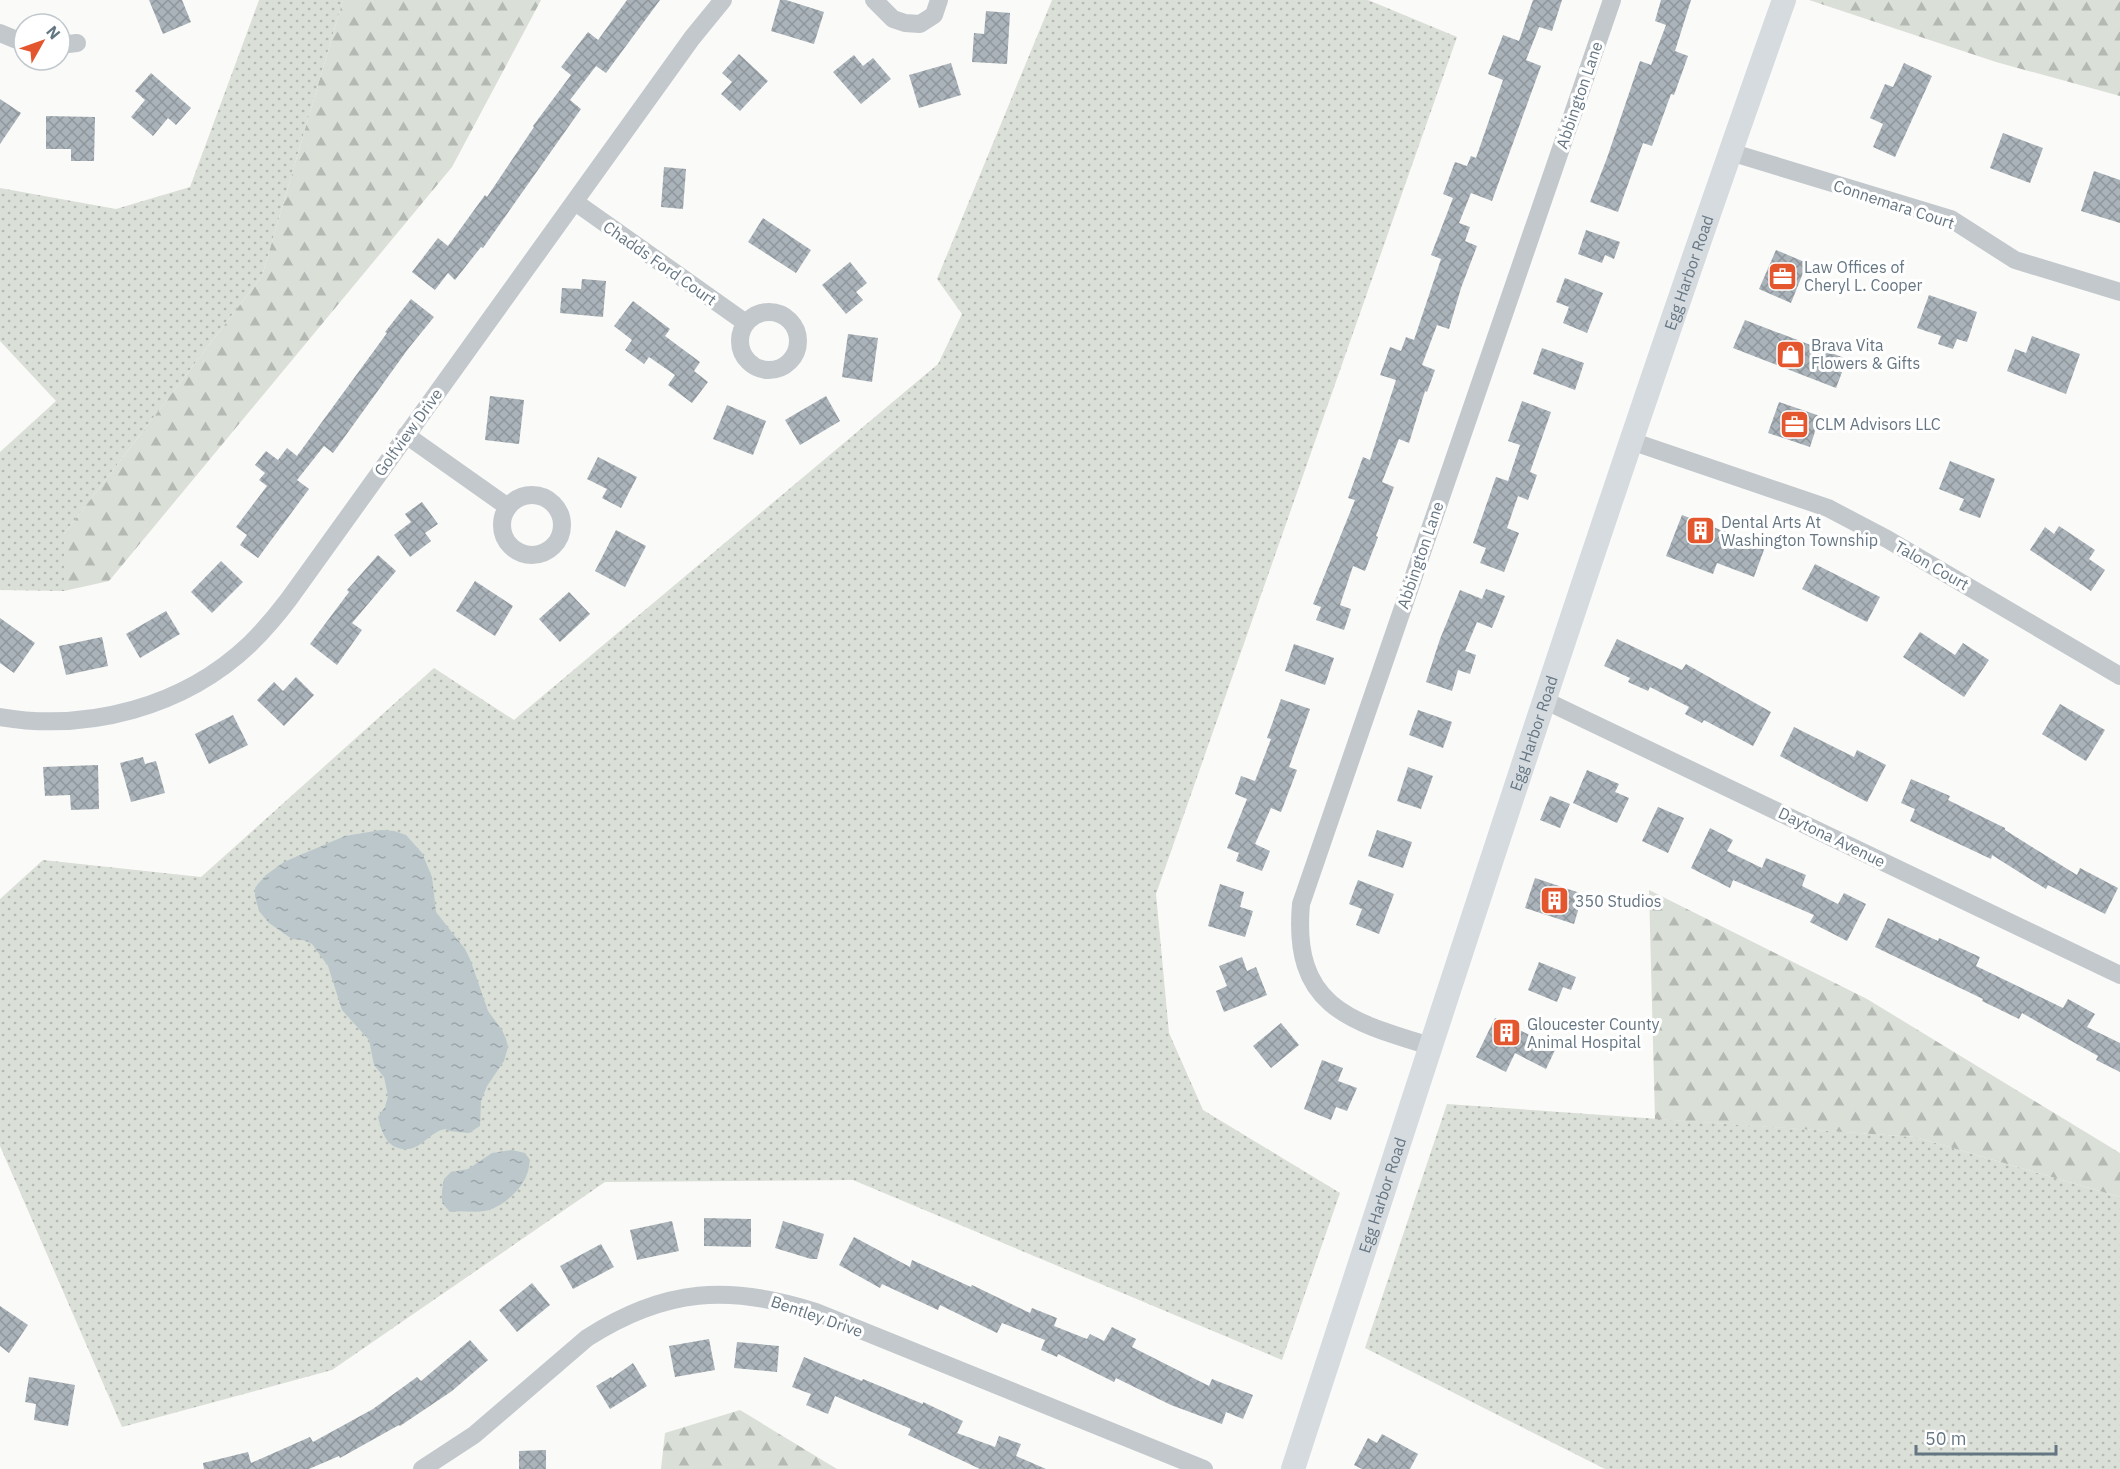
<svg xmlns="http://www.w3.org/2000/svg" width="2120" height="1469" font-family="'IBM Plex Sans',sans-serif">
<style>
.grass{fill:url(#grass-dots)}
.forest{fill:url(#forest-firs)}
.water{fill:url(#water-ripples)}
.building{fill:url(#building-cross-hatch)}
.lines{fill:none;stroke-linecap:round;stroke-linejoin:round}
.street{stroke:#c3c8cc;stroke-width:18}
.secondary{stroke:#d6dbdf;stroke-width:24}
.labels{text-anchor:middle;dominant-baseline:central;stroke-width:6;stroke-linejoin:round;paint-order:stroke}
.street-label{font-size:16px;fill:#657683;stroke:#fff}
.poi-label{font-size:16px;fill:#657683;stroke:#fff;text-anchor:start}
</style>
<defs>
<pattern id="grass-dots" width="8" height="8" patternUnits="userSpaceOnUse" patternTransform="scale(1.5)"><rect width="8" height="8" fill="#dadfd7"/><path d="M2 2h.1M6 6h.1" fill="none" stroke="#b4b9b4" stroke-width="1.8" stroke-linecap="round"/></pattern>
<pattern id="forest-firs" width="22" height="20" patternUnits="userSpaceOnUse" patternTransform="scale(1.5)"><rect width="22" height="20" fill="#dadfd7"/><path d="M5 1l3.5 6h-7zM16 11l3.5 6h-7z" fill="#b4b9b4"/></pattern>
<pattern id="water-ripples" width="26" height="14" patternUnits="userSpaceOnUse" patternTransform="scale(1.5)"><rect width="26" height="14" fill="#bbc7cb"/><path d="M2 4q2-2 4 0t4 0M15 11q2-2 4 0t4 0" fill="none" stroke="#9ca6aa"/></pattern>
<pattern id="building-cross-hatch" width="8" height="8" patternUnits="userSpaceOnUse" patternTransform="scale(1.5)"><rect width="8" height="8" fill="#aab3b9"/><path d="M0 0l8 8M0 8l8-8" fill="none" stroke="#8e969c"/></pattern>
</defs>
<rect width="100%" height="100%" fill="#fafaf8"/>
<!-- grass -->
<g class="grass">
<path d="M259 0H343L262 276 64 534V591L0 590V452L56 401 0 341V188L116 209 190 187Z"/>
<path d="M1052 0H1368L1457 37 1156 894 1169 1033 1203 1110 1340 1193 1282 1360 853 1180 605 1182 332 1370 122 1427 0 1146V899L43 860 201 877 434 668 514 720 938 364 962 314 937 279Z"/>
<path d="M1447 1104 1915 1137 2120 1197V1469H1605L1365 1348Z"/>
</g>
<!-- forest -->
<g class="forest">
<path d="M343 0H541L452 167 109 581 64 591V534L262 276Z"/>
<path d="M1809 0H2120V96L1996 62Z"/>
<path d="M1649 890 1867 999 2120 1153V1197L1915 1137 1655 1119Z"/>
<path d="M740 1410 837 1469H661L665 1433Z"/>
</g>
<!-- water -->
<g class="water">
<path d="M381 830 394 831 406 835 422 853 432 877 436 912 465 949 470 959 488 1011 502 1030 506 1039 508 1047 504 1061 487 1086 481 1101 480 1126 469 1133 449 1131 446 1129C428 1131 420 1155 398 1148 385 1144 381 1129 378 1117L385 1107 388 1096 384 1077 374 1065 369 1040 342 1010 328 966 312 944 303 940 292 939 269 923 259 911 255 896V888L258 884 266 875 284 862 345 836Z"/>
<path d="M512 1150 525 1153 530 1160C529 1164 529 1170 527 1174 522 1190 500 1209 484 1211 473 1213 462 1210 450 1212L442 1203V1191L444 1179 451 1172 468 1169 492 1153Z"/>
</g>
<!-- building -->
<g class="building">
<path d="M149 0H182L191 22 163 34Z"/>
<path d="M627 0H660L606 73 596 66 570 100 581 109 483 248 481 247 455 280 448 273 435 290 412 272 438 238 448 246 485 195 487 197 534 127 533 126 571 75 561 67 588 32 598 40Z"/>
<path d="M780 0H786L824 12 814 44 771 31Z"/>
<path d="M1533 0H1562L1552 31 1539 27 1526 60 1541 66 1492 201 1471 193 1459 223 1470 227 1465 241 1477 246 1461 288 1449 329 1437 325 1422 365 1435 370 1427 392 1425 391 1409 443 1399 439 1382 482 1394 487 1376 536 1378 537 1365 571 1353 566 1340 605 1351 609 1344 630 1316 620 1321 607 1313 604 1355 500 1348 498 1363 457 1370 460 1396 380 1380 375 1390 347 1401 351 1406 337 1414 340 1441 259 1431 255 1453 198 1443 194 1455 162 1467 166 1471 156 1476 158 1503 80 1488 74 1503 35 1519 41Z"/>
<path d="M1661 0H1691L1675 51 1688 56 1674 95 1671 94 1652 146 1643 143 1618 212 1590 202 1607 158 1640 61 1651 65 1666 25 1655 21Z"/>
<path d="M986 11 1010 13 1007 64 972 62 974 33 984 34Z"/>
<path d="M739 54 768 81 740 111 721 94 732 82 722 73Z"/>
<path d="M854 55 863 66 873 58 891 79 861 104 833 72Z"/>
<path d="M951 63 961 95 919 108 909 75Z"/>
<path d="M1904 63 1932 76 1895 157 1873 147 1883 124 1870 118 1885 84 1893 87Z"/>
<path d="M151 73 191 108 176 125 168 118 153 136 131 117 145 100 135 91Z"/>
<path d="M0 99 21 113 0 144Z"/>
<path d="M46 116 95 117 94 161H71V149H46Z"/>
<path d="M2003 133 2043 148 2030 183 1990 168Z"/>
<path d="M664 167 686 169 683 209 661 207Z"/>
<path d="M2094 171 2120 180V223L2081 211Z"/>
<path d="M763 218 811 250 796 273 748 242Z"/>
<path d="M1586 230 1620 242 1614 259 1605 255 1602 263 1578 254Z"/>
<path d="M1776 250 1807 263 1791 303 1759 289Z"/>
<path d="M850 262 867 283 856 292 863 300 846 314 822 285Z"/>
<path d="M1565 278 1603 293 1587 333 1563 323 1569 307 1556 302Z"/>
<path d="M582 279 606 281 603 317 560 313 562 288 581 289Z"/>
<path d="M1929 295 1977 312 1967 342 1957 339 1953 349 1938 344 1941 336 1917 328Z"/>
<path d="M411 299 434 317 408 349 333 453 324 446 297 480 309 489 258 558 240 545 247 535 236 527 267 486 259 480 265 473 255 465 266 451 278 460 287 448 297 456 387 333 385 332Z"/>
<path d="M633 301 670 329 665 336 700 362 694 371 708 382 692 403 668 385 675 375 649 357 644 364 625 350 632 340 614 326Z"/>
<path d="M1745 320 1847 359 1836 388 1733 348Z"/>
<path d="M848 334 878 338 872 382 842 377Z"/>
<path d="M2032 336 2080 354 2066 394 2007 371 2015 349 2026 353Z"/>
<path d="M1542 348 1584 363 1575 390 1533 374Z"/>
<path d="M490 396 524 400 519 444 485 440Z"/>
<path d="M826 396 840 421 800 445 785 420Z"/>
<path d="M1522 401 1551 412 1530 472 1537 475 1528 500 1518 496 1507 528 1519 533 1504 572 1480 563 1486 548 1473 543 1496 477 1508 481 1520 445 1508 441Z"/>
<path d="M1779 402 1820 416 1810 447 1768 433Z"/>
<path d="M727 405 766 421 753 455 713 439Z"/>
<path d="M598 457 637 477 621 508 602 498 607 489 587 479Z"/>
<path d="M1950 461 1995 479 1980 518 1959 510 1964 499 1939 489Z"/>
<path d="M422 502 438 524 425 533 431 541 410 557 394 535 411 522 405 514Z"/>
<path d="M1682 515 1765 547 1754 577 1717 563 1713 574 1666 556Z"/>
<path d="M2059 526 2095 550 2089 559 2105 570 2091 591 2030 550 2045 527 2054 534Z"/>
<path d="M616 530 646 546 625 587 595 571Z"/>
<path d="M378 555 396 571 352 623 362 630 337 665 310 644 349 592 347 590Z"/>
<path d="M221 561 243 582 212 613 191 592Z"/>
<path d="M1815 564 1880 597 1867 622 1802 589Z"/>
<path d="M475 581 513 606 495 636 456 611Z"/>
<path d="M1486 589 1505 596 1492 628 1477 622 1465 651 1476 655 1470 674 1458 670 1452 691 1426 682 1440 639 1460 590 1482 599Z"/>
<path d="M569 592 590 614 560 642 539 619Z"/>
<path d="M166 611 180 634 140 658 126 634Z"/>
<path d="M0 618 35 643 14 673 0 663Z"/>
<path d="M1920 632 1955 655 1963 643 1989 660 1964 697 1903 657Z"/>
<path d="M102 637 108 666 66 675 59 646Z"/>
<path d="M1617 639 1682 670 1686 664 1771 712 1753 746 1704 720 1702 723 1685 714 1689 707 1650 687 1648 691 1628 682 1630 678 1604 666Z"/>
<path d="M1294 644 1334 658 1325 685 1285 671Z"/>
<path d="M296 677 314 695 284 726 257 700 274 682 283 691Z"/>
<path d="M1281 699 1310 709 1289 767 1297 770 1281 812 1271 808 1255 844 1270 851 1262 871 1236 861 1239 853 1227 848 1247 799 1235 794 1241 776 1255 781 1271 739 1267 738Z"/>
<path d="M2060 704 2105 730 2086 761 2042 734Z"/>
<path d="M1418 710 1452 722 1443 748 1409 735Z"/>
<path d="M233 715 248 745 209 764 195 734Z"/>
<path d="M1794 727 1854 757 1857 750 1886 765 1867 802 1780 756Z"/>
<path d="M143 757 145 764 156 761 165 793 131 802 120 763Z"/>
<path d="M98 765 99 809 71 810 70 795 45 796 43 767Z"/>
<path d="M1408 767 1433 776 1421 809 1397 801Z"/>
<path d="M1587 770 1619 784 1615 792 1629 798 1617 823 1573 803Z"/>
<path d="M1911 779 1950 796 1948 800 2005 828V830L2077 875 2080 868 2118 888 2105 914 2048 885 2046 889 1992 855 1991 859 1910 821 1915 809 1901 803Z"/>
<path d="M1550 796 1570 804 1560 828 1540 820Z"/>
<path d="M1658 807 1684 818 1668 853 1642 841Z"/>
<path d="M1710 828 1733 840 1727 851 1762 868 1766 858 1806 875 1802 886 1838 904 1844 893 1866 904 1847 941 1810 922 1814 915 1733 880 1730 888 1691 868Z"/>
<path d="M1377 830 1412 842 1403 868 1368 856Z"/>
<path d="M1535 878 1583 894 1574 924 1525 908Z"/>
<path d="M1358 880 1394 894 1379 934 1356 925 1362 909 1349 904Z"/>
<path d="M1220 884 1244 892 1240 907 1253 911 1245 937 1208 926Z"/>
<path d="M1888 918 1938 941 1939 938 1980 957 1976 966 2063 1008 2068 999 2095 1014 2087 1027 2120 1043V1072L2096 1060 2098 1056 2022 1013 2019 1019 1982 1001 1983 999 1875 947Z"/>
<path d="M1242 957 1247 971 1256 967 1267 995 1224 1012 1216 991 1227 986 1219 966Z"/>
<path d="M1539 962 1576 977 1571 990 1563 987 1557 1002 1528 990Z"/>
<path d="M1495 1018 1556 1048 1546 1069 1515 1053 1506 1072 1476 1057Z"/>
<path d="M1281 1023 1299 1045 1271 1068 1253 1046Z"/>
<path d="M1322 1060 1343 1068 1338 1081 1357 1088 1347 1111 1336 1107 1331 1120 1304 1109Z"/>
<path d="M704 1218 751 1219V1247L704 1246Z"/>
<path d="M672 1221 679 1251 637 1260 630 1230Z"/>
<path d="M783 1221 824 1234 817 1259H811L775 1248Z"/>
<path d="M854 1237 910 1267 912 1260 971 1287 972 1285 1030 1313 1032 1308 1057 1318 1054 1326 1087 1339 1090 1334 1104 1341 1112 1327 1136 1339 1132 1347 1209 1386 1212 1379 1253 1395 1243 1419 1226 1412 1222 1424 1171 1405 1116 1378 1114 1382 1058 1354 1057 1357 1041 1350 1045 1340 1002 1323 997 1333 940 1305 938 1310 882 1284 880 1288 839 1265Z"/>
<path d="M601 1244 614 1267 573 1289 560 1266Z"/>
<path d="M532 1283 550 1305 517 1332 499 1310Z"/>
<path d="M0 1306 28 1325 9 1353 0 1346Z"/>
<path d="M709 1339 715 1370 675 1377 669 1346Z"/>
<path d="M470 1340 488 1360 452 1391 400 1426 399 1425 340 1458 339 1456 309 1469H204L203 1463 248 1452 251 1463 310 1437 313 1442 373 1409 417 1377 421 1381Z"/>
<path d="M737 1342 779 1346 777 1372 734 1368Z"/>
<path d="M804 1357 862 1381 863 1379 923 1404V1402L963 1421 957 1433 995 1447 999 1436 1021 1444 1016 1456 1046 1469H980L908 1435 911 1429 835 1396 828 1414 806 1405 811 1394 792 1387Z"/>
<path d="M633 1363 647 1386 610 1409 596 1386 611 1377 612 1378Z"/>
<path d="M29 1377 75 1385 68 1426 34 1420 36 1404 25 1402Z"/>
<path d="M1382 1434 1418 1454 1410 1469H1362L1354 1465 1368 1438 1377 1443Z"/>
<path d="M546 1450V1469H519V1451Z"/>
</g>
<g class="lines">
<!-- street -->
<g class="street">
<path d="M874 0 893 19 905 23 920 24 934 15 939 0"/>
<path d="M0 33 24 43"/>
<path d="M60 45 77 43"/>
<path d="M1730 152 1951 219 2015 260 2120 292"/>
<path d="M575 202 746 323"/>
<circle cx="769" cy="341" r="29"/>
<path d="M406 435 508 507"/>
<path d="M1631 441 1828 508 1887 539 2120 676"/>
<circle cx="532" cy="525" r="30"/>
<path d="M1544 700 2120 975"/>
<path d="M0 717C88 732 184 707 250 644 264 630 277 615 289 599L692 38 723 0"/>
<path d="M1430 1046C1347 1021 1292 1005 1301 904L1612 0"/>
<path d="M422 1469 474 1435 587 1338C665 1288 729 1284 816 1312L1204 1469"/>
</g>
<!-- secondary -->
<path class="secondary" id="s1" d="M1293 1469C1453 978 1611 486 1784 0"/>
</g>
<!-- icons -->
<defs>
<symbol id="office-square" viewBox="-11 -11 22 22"><rect x="-9" y="-9" width="18" height="18" rx="4" fill="#e4572e" stroke="#fff"/><path d="M-6-3h4V-5.5h4V-3h4V5H-6ZM-1-4.5V-3h2v-1.5ZM-6 0V1H6V0Z" fill="#fff"/></symbol>
<symbol id="shop-square" viewBox="-11 -11 22 22"><rect x="-9" y="-9" width="18" height="18" rx="4" fill="#e4572e" stroke="#fff"/><path d="M-5-2.5h2.3a2.7 3.5 0 0 1 5.4 0H5L5.5 6h-11ZM-1.5-2.5h3a1.5 2.3 0 0 0-3 0Z" fill="#fff"/></symbol>
<symbol id="building-square" viewBox="-11 -11 22 22"><rect x="-9" y="-9" width="18" height="18" rx="4" fill="#e4572e" stroke="#fff"/><path d="M-4-6H4V6H1V3H-1V6H-4ZM-2.5-4.3h1.7v1.8h-1.7ZM.8-4.3h1.7v1.8H.8ZM-2.5-1h1.7V.8h-1.7ZM.8-1h1.7V.8H.8Z" fill="#fff"/></symbol>
</defs>
<g fill-rule="evenodd">
<use href="#office-square" x="1766" y="260" width="33" height="33"/>
<use href="#shop-square" x="1774" y="338" width="33" height="33"/>
<use href="#office-square" x="1778" y="408" width="33" height="33"/>
<use href="#building-square" x="1684" y="514" width="33" height="33"/>
<use href="#building-square" x="1538" y="884" width="33" height="33"/>
<use href="#building-square" x="1490" y="1016" width="33" height="33"/>
</g>
<g class="labels">
<!-- street labels -->
<g class="street-label">
<text transform="translate(1579 95) rotate(-71)">Abbington Lane</text>
<text transform="translate(1894 204) rotate(18)">Connemara Court</text>
<text transform="translate(660 263) rotate(35)">Chadds Ford Court</text>
<text stroke="none"><textPath href="#s1" startOffset="1260">Egg Harbor Road</textPath></text>
<text transform="translate(408 432) rotate(-54)">Golfview Drive</text>
<text transform="translate(1420 555) rotate(-71)">Abbington Lane</text>
<text transform="translate(1932 565) rotate(30)">Talon Court</text>
<text stroke="none"><textPath href="#s1" startOffset="774">Egg Harbor Road</textPath></text>
<text transform="translate(1832 837) rotate(26)">Daytona Avenue</text>
<text stroke="none"><textPath href="#s1" startOffset="288">Egg Harbor Road</textPath></text>
<text transform="translate(817 1316) rotate(19)">Bentley Drive</text>
</g>
<!-- poi labels -->
<g class="poi-label">
<text x="1804" y="267">Law Offices of<tspan x="1804" dy="18">Cheryl L. Cooper</tspan></text>
<text x="1811" y="345">Brava Vita<tspan x="1811" dy="18">Flowers &amp; Gifts</tspan></text>
<text x="1815" y="424">CLM Advisors LLC</text>
<text x="1721" y="522">Dental Arts At<tspan x="1721" dy="18">Washington Township</tspan></text>
<text x="1575" y="901">350 Studios</text>
<text x="1527" y="1024">Gloucester County<tspan x="1527" dy="18">Animal Hospital</tspan></text>
</g>
</g>
<!-- north arrow -->
<g transform="translate(42 42) rotate(50)"><circle r="28" fill="#ffffff" stroke="#c1c8cd" stroke-width="1.5"/>
<path d="M0-4.5L10 22L0 15L-10 22Z" fill="#e4572e"/>
<text y="-9" font-size="16" font-weight="bold" text-anchor="middle" fill="#657683">N</text>
</g>
<!-- scale -->
<path d="M1916 1445v9h140v-9" fill="none" stroke="#657683" stroke-width="3"/>
<text x="1925" y="1445" font-size="18" fill="#657683" stroke="#ffffff" stroke-width="4.5" paint-order="stroke">50 m</text>
</svg>
